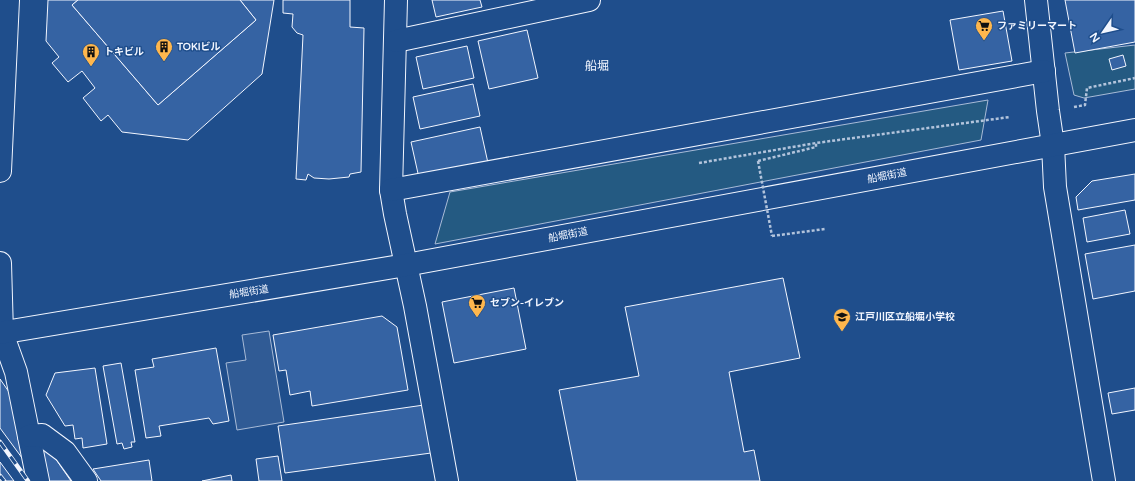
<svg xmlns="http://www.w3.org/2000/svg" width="1135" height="481" font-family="'Varela Round','Noto Sans JP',sans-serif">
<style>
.green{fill:#245a82;stroke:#a8bbd7}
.parking{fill:#305b95;stroke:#a8bbd7}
.building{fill:#3563a3;stroke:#f2f6ff}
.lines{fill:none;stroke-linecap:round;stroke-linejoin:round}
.minor-casing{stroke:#f2f6ff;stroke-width:24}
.major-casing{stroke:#f2f6ff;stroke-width:24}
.path{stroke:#b3c4dc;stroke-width:2.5;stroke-dasharray:3 2;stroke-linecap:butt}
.minor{stroke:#1f4e8c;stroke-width:22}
.major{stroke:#1f4e8c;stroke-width:22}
.rail-casing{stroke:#f2f6ff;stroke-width:4.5}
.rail{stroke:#1f4e8c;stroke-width:3;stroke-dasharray:9;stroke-linecap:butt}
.path-bridge{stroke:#b3c4dc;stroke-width:2.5;stroke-dasharray:3 2;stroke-linecap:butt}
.labels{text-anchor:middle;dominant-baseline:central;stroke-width:3;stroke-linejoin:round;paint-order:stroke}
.poi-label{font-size:10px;font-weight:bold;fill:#f2f6ff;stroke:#1f4e8c;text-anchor:start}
.street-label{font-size:10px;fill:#f2f6ff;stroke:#1f4e8c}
.quarter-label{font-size:12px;fill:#f2f6ff;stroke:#1f4e8c}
</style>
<rect width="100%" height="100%" fill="#1f4e8c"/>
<!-- green -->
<g class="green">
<path d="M1135 45V89L1084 98 1074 95 1065 53Z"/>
<path d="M988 100 981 140 435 244 450 192Z"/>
</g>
<!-- parking -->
<path class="parking" d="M269 331 284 422 237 430 226 363 246 360 242 335Z"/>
<!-- building -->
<g class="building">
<path d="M48 0H78L72 5 158 105 256 20 240 0H274L262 74 188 140 122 132 108 115 101 121 83 98 95 88 82 71 68 82 52 63 59 57 46 41Z"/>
<path d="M78 0H240L256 20 158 105 72 5Z"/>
<path d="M283 0H350V27L364 28 361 172 350 174 349 177 329 179 314 178 308 174 306 180 296 179 303 35 297 33 292 27 293 14 283 13Z"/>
<path d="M432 0H480L482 7 436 17Z"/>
<path d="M1065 0H1135V42L1075 53Z"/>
<path d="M1003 11 1012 61 959 70 950 20Z"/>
<path d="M527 30 538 78 489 89 478 41Z"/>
<path d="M467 46 474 78 423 89 416 57Z"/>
<path d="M1123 55 1126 66 1112 70 1109 59Z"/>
<path d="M473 84 480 116 420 129 413 97Z"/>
<path d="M480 127 488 163 419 178 411 142Z"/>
<path d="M1135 174V200L1078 210 1076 197 1092 181Z"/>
<path d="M1125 210 1130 234 1087 242 1083 218Z"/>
<path d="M1135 245V291L1093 299 1085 254Z"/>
<path d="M783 278 800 358 729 372 744 452 754 450 760 481H577L559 390 639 376 625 307Z"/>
<path d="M514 288 526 349 454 363 442 302Z"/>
<path d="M382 316 397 327 408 390 312 406 310 391 290 395 286 370 279 371 273 335Z"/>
<path d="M216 348 229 421 213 424 209 418 159 426 161 436 146 438 135 370 154 367 152 359Z"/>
<path d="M121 363 135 442H131L132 447 124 449 122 443 117 444 103 366Z"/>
<path d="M95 368 107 444 83 448 82 438 75 439 73 425 65 426 46 395 55 373Z"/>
<path d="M0 379 71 481H39L0 428Z"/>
<path d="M1135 388V410L1112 414 1108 393Z"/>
<path d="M424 405 431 453 285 473 278 426Z"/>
<path d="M278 456 282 481H259L256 459Z"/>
<path d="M149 460 152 481H101L93 469Z"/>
<path d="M0 462 14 481H0Z"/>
<path d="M231 475 232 481H202Z"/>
</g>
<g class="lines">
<defs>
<g id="minor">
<path d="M396 0 391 190 395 214 415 306 447 481"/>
<path d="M1036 0 1048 111 1053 145 1055 187 1104 481"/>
<path d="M396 41 589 0"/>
<path d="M0 171 8 0"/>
<path d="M391 190 1044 71"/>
<path d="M0 263 2 333 16 372 38 481"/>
<path d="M29 436 42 435 65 452 86 481"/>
</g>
<path id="major" d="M0 333 406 265 1135 130"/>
</defs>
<!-- minor casing -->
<use href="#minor" class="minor-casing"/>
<!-- major casing -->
<use href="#major" class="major-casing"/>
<!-- path -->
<g class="path">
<path d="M1074 107 1085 105 1087 88 1135 78"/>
<path d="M758 161 816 147V143"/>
<path d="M699 163 816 143 1010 117"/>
<path d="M772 236 825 229"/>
</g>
<!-- minor -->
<use href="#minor" class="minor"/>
<!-- major -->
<use href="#major" class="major"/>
<defs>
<g id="rail">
<path d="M0 442 28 481"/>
<path d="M0 476 4 481"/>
</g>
</defs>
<!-- rail casing -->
<use href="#rail" class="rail-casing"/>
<!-- rail -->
<use href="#rail" class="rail"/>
<!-- path-bridge -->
<path class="path-bridge" d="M758 161 772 236"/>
</g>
<!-- icons -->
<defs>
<symbol id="supermarket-pin" viewBox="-11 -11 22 30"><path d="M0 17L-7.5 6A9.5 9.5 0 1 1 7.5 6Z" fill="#ffb74d" stroke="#1f4e8c"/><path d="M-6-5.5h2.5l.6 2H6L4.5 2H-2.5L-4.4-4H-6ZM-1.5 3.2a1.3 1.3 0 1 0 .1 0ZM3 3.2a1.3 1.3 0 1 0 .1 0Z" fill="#111"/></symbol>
<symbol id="building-pin" viewBox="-11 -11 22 30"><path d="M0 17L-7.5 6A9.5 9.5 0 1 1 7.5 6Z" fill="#ffb74d" stroke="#1f4e8c"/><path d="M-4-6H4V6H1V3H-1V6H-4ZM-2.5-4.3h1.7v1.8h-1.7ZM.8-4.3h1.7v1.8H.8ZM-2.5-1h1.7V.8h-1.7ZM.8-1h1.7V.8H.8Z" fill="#111"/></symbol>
<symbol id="school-pin" viewBox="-11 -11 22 30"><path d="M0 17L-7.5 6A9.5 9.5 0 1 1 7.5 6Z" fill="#ffb74d" stroke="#1f4e8c"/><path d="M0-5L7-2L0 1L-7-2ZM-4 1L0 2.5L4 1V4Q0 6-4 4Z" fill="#111"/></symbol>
</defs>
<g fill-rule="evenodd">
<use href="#supermarket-pin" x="974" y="16" width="20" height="27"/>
<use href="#building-pin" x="154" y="37" width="20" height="27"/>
<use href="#building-pin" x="81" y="42" width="20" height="27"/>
<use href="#supermarket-pin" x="467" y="293" width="20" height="27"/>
<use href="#school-pin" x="832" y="307" width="20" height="27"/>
</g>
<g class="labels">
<!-- poi labels -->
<g class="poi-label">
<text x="997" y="26">ファミリーマート</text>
<text x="177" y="47">TOKIビル</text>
<text x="104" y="52">トキビル</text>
<text x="490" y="303">セブン-イレブン</text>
<text x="855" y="317">江戸川区立船堀小学校</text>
</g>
<!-- street labels -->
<g class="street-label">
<text transform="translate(887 176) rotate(-11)">船堀街道</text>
<text transform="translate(568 235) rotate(-11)">船堀街道</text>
<text transform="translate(249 292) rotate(-9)">船堀街道</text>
</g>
<!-- quarter labels -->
<g class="quarter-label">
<text x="597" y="66">船堀</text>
</g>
</g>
<!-- north arrow -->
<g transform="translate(1103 32) rotate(236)" stroke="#1f4e8c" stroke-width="3" paint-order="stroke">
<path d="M0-3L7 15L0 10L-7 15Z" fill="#f2f6ff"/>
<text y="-6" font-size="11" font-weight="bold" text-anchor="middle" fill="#f2f6ff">N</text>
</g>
</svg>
